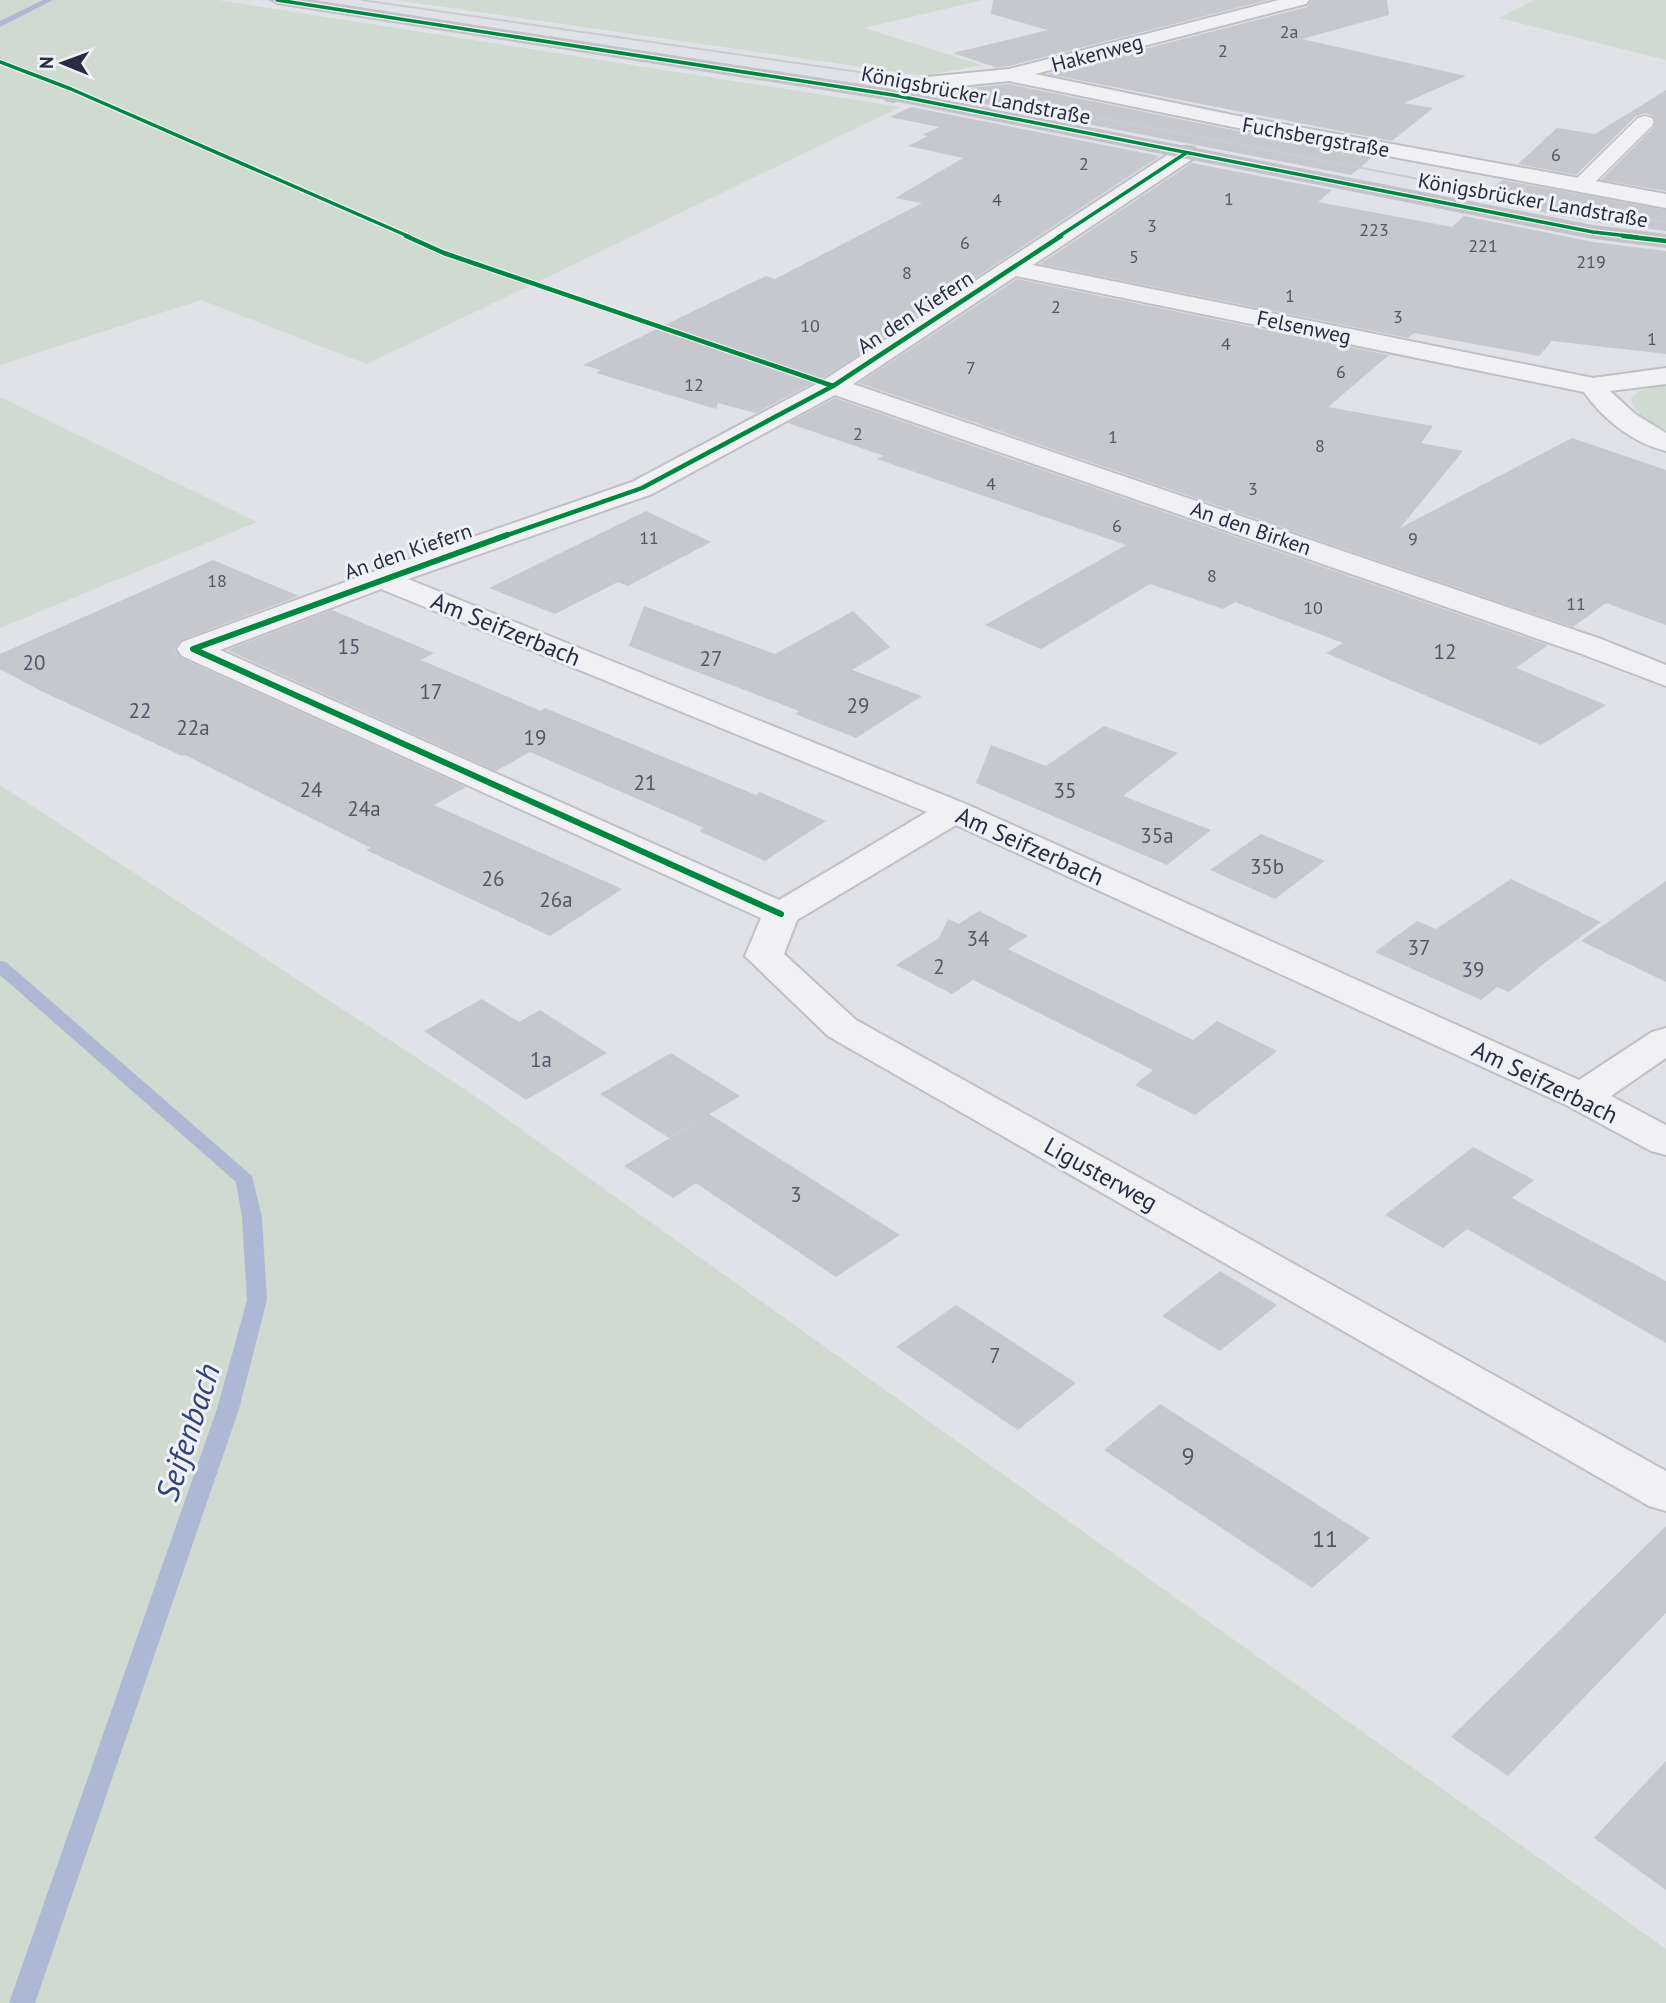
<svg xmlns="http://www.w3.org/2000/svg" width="1666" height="2003" font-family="'PT Sans',sans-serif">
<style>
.green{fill:#cfdad1}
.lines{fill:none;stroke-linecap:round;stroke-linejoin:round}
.stream{fill:#adb9d4;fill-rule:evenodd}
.building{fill:#c7c8ce}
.service-casing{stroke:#bfc0c5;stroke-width:3}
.minor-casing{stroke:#bfc0c5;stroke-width:4}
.service{fill:#f1f1f3;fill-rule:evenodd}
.minor{fill:#f1f1f3;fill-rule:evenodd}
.secondary{fill:#c2c3c9;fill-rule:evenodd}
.tram{stroke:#cacbce;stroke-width:2}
.cycleway-far2-casing{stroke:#eff1f7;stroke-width:6}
.cycleway-far1-casing{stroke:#eff1f7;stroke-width:7}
.cycleway-casing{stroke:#eff1f7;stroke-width:10}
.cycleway-far2{stroke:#00873e;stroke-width:3.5}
.cycleway-far1{stroke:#00873e;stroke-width:4.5}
.cycleway{stroke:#00873e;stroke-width:6}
.labels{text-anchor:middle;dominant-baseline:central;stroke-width:6;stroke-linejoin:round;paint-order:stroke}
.far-number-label{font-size:18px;fill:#515566}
.far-street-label{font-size:21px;fill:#272c42;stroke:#eff1f7}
.number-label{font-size:21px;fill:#515566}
.street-label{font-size:24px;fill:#272c42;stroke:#eff1f7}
.near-number-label{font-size:24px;fill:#515566}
.near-water-label{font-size:32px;font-style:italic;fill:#2e4378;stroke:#eff1f7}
</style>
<rect width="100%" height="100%" fill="#e1e2e7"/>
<!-- green -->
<g class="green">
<path d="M0 0H218L900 107 367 364 201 300 0 365Z"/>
<path d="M395 0H983L864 28 982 65 924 76Z"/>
<path d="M1535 0H1666V60L1499 18Z"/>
<path d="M1666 385V430C1652 424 1633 415 1631 398L1641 390Z"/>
<path d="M0 397 257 522 0 628Z"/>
<path d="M0 785 469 1092 1666 1949V2003H0Z"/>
</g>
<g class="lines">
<!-- stream -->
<g class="stream">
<path d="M43 0H53L0 27V21Z"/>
<path d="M0 961 6 962 252 1176 262 1217 267 1300 239 1409 35 2003H9L217 1409 247 1300 242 1217 236 1182 0 975Z"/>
</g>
</g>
<!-- building -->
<g class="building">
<path d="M993 0H1268L1009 66 993 68 995 67 953 53 1048 30 991 14Z"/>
<path d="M1312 0H1387L1389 15 1302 39 1466 76 1404 103 1433 108 1392 141 1047 74 1307 7Z"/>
<path d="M1009 84 1233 130 1374 156 1351 175 937 95 947 90Z"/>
<path d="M1666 90V191L1601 180 1654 127V117L1646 113 1636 116 1576 175 1518 164 1557 128 1595 134Z"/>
<path d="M911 107 1160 156 823 378 756 413 718 403 716 409 596 373 601 370 583 365 747 285 766 276 775 279 922 203 895 198 963 158 908 146 928 136 922 135 939 127 890 117Z"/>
<path d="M1192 163 1332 190 1318 202 1452 227 1464 216 1593 242 1666 251V354L1552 341 1539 356 1414 333 1408 338 1040 264Z"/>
<path d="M1502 180 1666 210V231L1593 222 1480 200Z"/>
<path d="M1017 279 1389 355 1328 407 1433 426 1421 443 1463 451 1400 528 1572 438 1666 470V625L1606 603 1573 627 859 383Z"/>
<path d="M835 398 1548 645 1516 668 1606 705 1541 745 1326 653 1343 643 1235 602 1223 609 1150 584 1041 649 985 625 1126 545 877 459 884 456 788 423Z"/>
<path d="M646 511 711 542 628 586 618 582 555 614 489 588Z"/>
<path d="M213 560 299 596 181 640 174 649 181 658 466 787 434 805 622 889 550 936 366 850 371 848 185 755 182 756 41 691 0 669V654Z"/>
<path d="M644 606 775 654 853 611 890 647 852 670 922 696 856 738 795 714 799 711 629 646Z"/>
<path d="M332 610 434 653 421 660 541 711 545 708 756 795 760 792 826 821 765 861 699 831 704 828 530 752 496 771 227 650Z"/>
<path d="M1104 726 1178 753 1123 796 1211 830 1167 865 976 783 991 745 1046 766Z"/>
<path d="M1261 834 1325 861 1275 899 1210 870Z"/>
<path d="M1511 879 1601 922 1542 965 1509 992 1497 987 1481 1000 1375 952 1417 921 1436 929Z"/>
<path d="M1666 881V982L1581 941Z"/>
<path d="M979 911 1028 936 1008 949 1193 1040 1217 1021 1277 1051 1195 1115 1135 1085 1153 1070 973 980 952 994 896 965 939 938 948 919 959 924Z"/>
<path d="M482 999 519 1022 540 1010 607 1053 526 1100 424 1031Z"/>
<path d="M671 1053 740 1096 669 1138 600 1094Z"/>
<path d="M709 1114 900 1235 836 1277 696 1183 673 1198 624 1166Z"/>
<path d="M1473 1147 1534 1180 1512 1198 1666 1281V1343L1467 1229 1443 1248 1385 1215Z"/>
<path d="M1220 1271 1277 1305 1220 1351 1162 1316Z"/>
<path d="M956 1305 1076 1383 1018 1430 896 1347Z"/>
<path d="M1160 1404 1370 1538 1312 1588 1104 1450Z"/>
<path d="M1666 1526V1613L1508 1776 1451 1737Z"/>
<path d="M1666 1761V1890L1594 1838Z"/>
</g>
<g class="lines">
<defs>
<path id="service" d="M1645 116 1652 118 1654 122 1652 126 1588 189H1574L1571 185 1574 181 1638 118Z"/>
<g id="minor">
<path d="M1279 0H1309L1306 4 1035 74 1233 115 1666 194V208L1233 127 1009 81 931 89 893 101 886 99 883 95 886 91 928 77 1009 69Z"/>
<path d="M1186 147 1194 148 1197 153 1194 158 1033 265 1593 378 1666 368V384L1610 391 1635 414 1666 433V451C1633 443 1603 419 1584 392L1016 276 853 384 1601 639 1666 665V686L1579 653 835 395 652 494 408 579 966 804 1579 1080 1652 1032 1666 1028V1058L1611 1096 1666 1125V1155L1651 1151 1568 1106 956 825 797 920 784 954 856 1020 1666 1471V1511L1649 1506 828 1036 745 956 761 918 182 656 177 649 182 642 370 573 632 482 824 380 1178 148ZM381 589 927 812 779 900 220 650Z"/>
</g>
</defs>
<!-- service casing -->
<use href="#service" class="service-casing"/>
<!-- minor casing -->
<use href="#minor" class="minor-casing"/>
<!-- service -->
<use href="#service" class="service"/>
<!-- minor -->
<use href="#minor" class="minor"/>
<!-- secondary -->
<path class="secondary" d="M268 0H314L893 89 1593 225 1666 234V248L1593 239 893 101 277 5Z"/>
<!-- tram -->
<path class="tram" d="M362 0 866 73 1534 201 1666 222"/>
<defs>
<g id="cycleway-far2">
<path d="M277 0 893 95 1593 232 1637 237"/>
<path d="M0 62 71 89 410 237"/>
<path d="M1058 237 1186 153"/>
</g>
<g id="cycleway-far1">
<path d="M406 236 444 253 833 386"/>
<path d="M1623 236 1666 241"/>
<path d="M502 537 642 488 833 386 1061 236"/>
</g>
<path id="cycleway" d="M507 535 193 649 781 914"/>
</defs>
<!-- cycleway-far2 casing -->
<use href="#cycleway-far2" class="cycleway-far2-casing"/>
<!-- cycleway-far1 casing -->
<use href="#cycleway-far1" class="cycleway-far1-casing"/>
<!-- cycleway casing -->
<use href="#cycleway" class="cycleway-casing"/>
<!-- cycleway-far2 -->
<use href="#cycleway-far2" class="cycleway-far2"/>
<!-- cycleway-far1 -->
<use href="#cycleway-far1" class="cycleway-far1"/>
<!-- cycleway -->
<use href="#cycleway" class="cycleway"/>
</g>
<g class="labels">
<!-- far-number labels -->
<g class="far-number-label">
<text x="1289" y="31">2a</text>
<text x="1223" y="50">2</text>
<text x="1556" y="154">6</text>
<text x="1084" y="163">2</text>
<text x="1229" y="198">1</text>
<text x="997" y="199">4</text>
<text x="1152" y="225">3</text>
<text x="1374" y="229">223</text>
<text x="965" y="242">6</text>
<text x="1483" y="245">221</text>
<text x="1134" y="256">5</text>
<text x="1591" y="261">219</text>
<text x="907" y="272">8</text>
<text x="1290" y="295">1</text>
<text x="1056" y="306">2</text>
<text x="1398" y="316">3</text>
<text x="810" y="325">10</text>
<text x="1652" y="338">1</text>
<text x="1226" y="343">4</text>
<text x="971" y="367">7</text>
<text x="1341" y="371">6</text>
<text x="694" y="384">12</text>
<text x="858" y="433">2</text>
<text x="1113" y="436">1</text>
<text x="1320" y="445">8</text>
<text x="991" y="483">4</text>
<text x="1253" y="488">3</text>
<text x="1117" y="525">6</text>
<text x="649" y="537">11</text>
<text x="1413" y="538">9</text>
<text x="1212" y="575">8</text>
<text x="217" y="580">18</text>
<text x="1576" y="603">11</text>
<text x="1313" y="607">10</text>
</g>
<!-- far-street labels -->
<g class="far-street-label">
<text transform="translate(1097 53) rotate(-15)">Hakenweg</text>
<text transform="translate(976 95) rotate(11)">Königsbrücker Landstraße</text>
<text transform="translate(1316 137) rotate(10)">Fuchsbergstraße</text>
<text transform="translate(1533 200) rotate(10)">Königsbrücker Landstraße</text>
<text transform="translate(915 312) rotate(-33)">An den Kiefern</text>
<text transform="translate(1304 327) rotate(12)">Felsenweg</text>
<text transform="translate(1251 528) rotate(19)">An den Birken</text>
<text transform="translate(408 551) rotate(-19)">An den Kiefern</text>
</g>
<!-- number labels -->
<g class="number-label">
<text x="349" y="646">15</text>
<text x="1445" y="651">12</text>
<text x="711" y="658">27</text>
<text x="34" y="662">20</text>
<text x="431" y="691">17</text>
<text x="858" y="705">29</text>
<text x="140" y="710">22</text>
<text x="193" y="727">22a</text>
<text x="535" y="737">19</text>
<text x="645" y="782">21</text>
<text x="311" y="789">24</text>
<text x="1065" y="790">35</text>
<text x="364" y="808">24a</text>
<text x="1157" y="835">35a</text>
<text x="1267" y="866">35b</text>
<text x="493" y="878">26</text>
<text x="556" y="899">26a</text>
<text x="978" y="938">34</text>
<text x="1419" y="947">37</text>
<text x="939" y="966">2</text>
<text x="1473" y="969">39</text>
<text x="541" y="1059">1a</text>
<text x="796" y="1194">3</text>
<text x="995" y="1355">7</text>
</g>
<!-- street labels -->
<g class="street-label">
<text transform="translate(506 629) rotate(22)">Am Seifzerbach</text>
<text transform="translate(1030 846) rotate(24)">Am Seifzerbach</text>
<text transform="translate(1545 1082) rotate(26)">Am Seifzerbach</text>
<text transform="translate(1101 1174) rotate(29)">Ligusterweg</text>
</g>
<!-- near-number labels -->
<g class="near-number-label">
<text x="1188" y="1455">9</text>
<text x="1325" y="1538">11</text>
</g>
<!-- near-water labels -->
<g class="near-water-label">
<text transform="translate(187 1432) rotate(-72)">Seifenbach</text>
</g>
</g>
<!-- north arrow -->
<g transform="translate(63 63) rotate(271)" stroke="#eff1f7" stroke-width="5" paint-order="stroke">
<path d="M0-5L12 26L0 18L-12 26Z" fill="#272c42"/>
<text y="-10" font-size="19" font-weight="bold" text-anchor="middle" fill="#272c42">N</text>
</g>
</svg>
